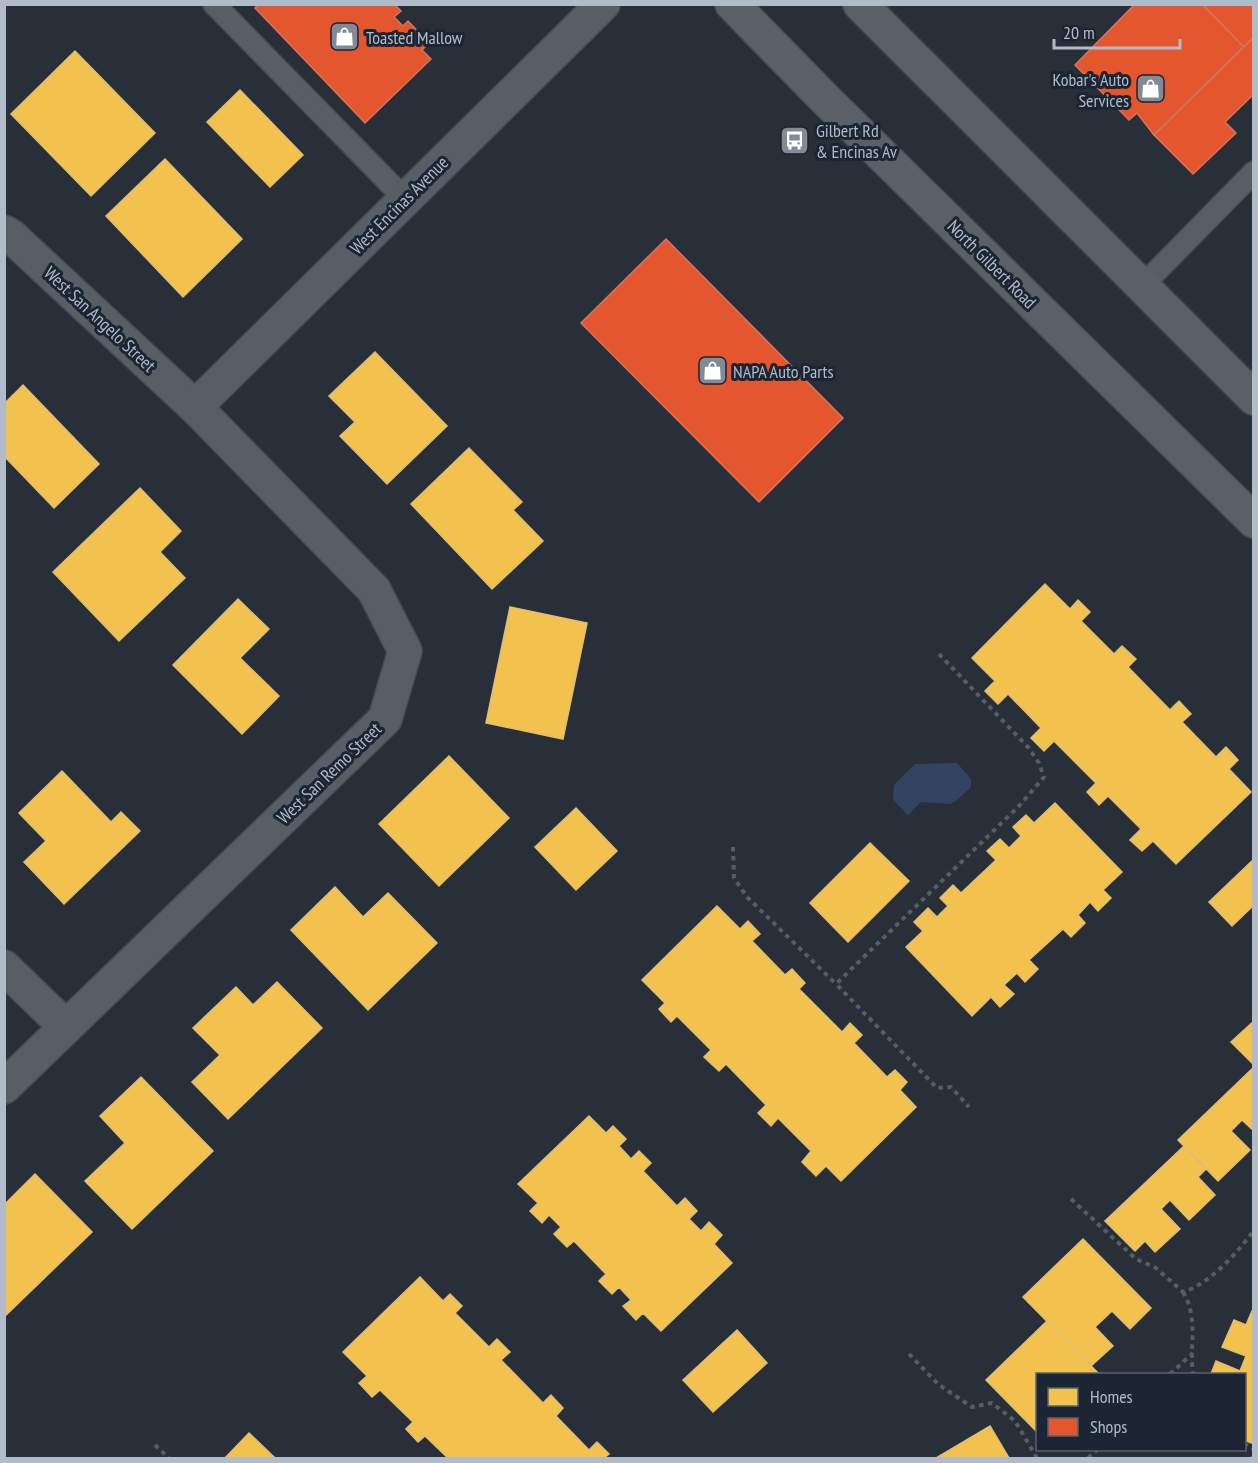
<svg xmlns="http://www.w3.org/2000/svg" width="1258" height="1463" font-family="'PT Sans Narrow',sans-serif">
<style>
.water{fill:#324462}
.homes{fill:#f2c14e;stroke:#dfbf73;stroke-width:1.5}
.shops{fill:#e4572e;stroke:#d5755d;stroke-width:1.5}
.lines{fill:none;stroke-linecap:round;stroke-linejoin:round}
.service-casing{stroke:#454a51;stroke-width:24}
.minor-casing{stroke:#454a51;stroke-width:36}
.primary-casing{stroke:#464c55;stroke-width:36}
.path{stroke:#565d64;stroke-width:4;stroke-dasharray:4.5 4.5;stroke-linecap:butt}
.service{stroke:#595e66;stroke-width:21}
.minor{stroke:#595e66;stroke-width:33}
.primary{stroke:#5b6068;stroke-width:33}
.labels{text-anchor:middle;dominant-baseline:central;stroke-width:6;stroke-linejoin:round;paint-order:stroke}
.poi-label{font-size:18px;fill:#b2bbca;stroke:#1b2534;text-anchor:start}
.street-label{font-size:18px;fill:#b2bbca;stroke:#1b2534}
</style>
<rect width="100%" height="100%" fill="#282f39"/>
<!-- water -->
<path class="water" d="M957 763 971 779V787L956 801 950 804 921 802 908 815 893 800 894 785 915 764Z"/>
<!-- homes -->
<g class="homes">
<path d="M75 51 155 133 91 196 11 114Z"/>
<path d="M240 90 303 155 270 187 207 122Z"/>
<path d="M165 159 242 239 183 297 106 216Z"/>
<path d="M375 352 447 426 387 484 340 436 355 422 329 396Z"/>
<path d="M23 385 99 464 54 508 4 456V404Z"/>
<path d="M469 448 522 502 513 510 543 541 492 589 411 504Z"/>
<path d="M140 488 181 531 160 552 185 578 119 641 53 572Z"/>
<path d="M1045 584 1070 609 1078 600 1090 612 1081 621 1114 654 1122 646 1136 659 1128 667 1170 710 1179 701 1191 714 1182 722 1216 757 1226 747 1238 760 1229 769 1251 792 1176 864 1153 841 1142 851 1130 840 1141 829 1108 796 1099 805 1087 792 1096 783 1054 741 1044 751 1031 738 1041 728 1008 694 998 704 985 691 995 681 972 658Z"/>
<path d="M238 599 269 629 240 658 279 696 242 734 173 665Z"/>
<path d="M510 607 587 623 563 739 486 723Z"/>
<path d="M449 756 509 818 439 886 379 824Z"/>
<path d="M62 771 111 822 121 812 140 831 64 904 24 862 46 841 19 813Z"/>
<path d="M1055 803 1122 872 1103 890 1111 898 1098 911 1090 902 1078 915 1085 923 1071 937 1063 929 1029 960 1038 969 1025 982 1017 973 1004 985 1014 994 1000 1007 991 997 972 1016 906 947 923 931 914 922 928 908 937 917 948 906 940 898 953 885 961 893 996 860 987 851 1000 839 1009 848 1021 836 1013 827 1026 815 1034 823Z"/>
<path d="M576 808 617 851 576 890 535 847Z"/>
<path d="M870 843 909 881 848 942 810 903Z"/>
<path d="M1254 859V905L1232 926 1209 902Z"/>
<path d="M335 887 363 917 388 893 437 943 368 1010 291 930Z"/>
<path d="M717 906 740 929 748 921 760 934 752 941 785 975 792 969 805 983 799 989 842 1032 850 1023 862 1035 854 1043 887 1077 895 1070 907 1082 900 1090 916 1107 841 1181 826 1166 816 1176 802 1162 811 1151 778 1118 771 1126 758 1113 766 1105 726 1064 719 1071 704 1057 711 1050 677 1016 671 1022 659 1009 665 1003 642 980Z"/>
<path d="M277 982 322 1028 228 1119 192 1082 220 1055 193 1028 236 987 253 1005Z"/>
<path d="M1254 1021V1065L1231 1042Z"/>
<path d="M1254 1067V1131L1242 1120 1231 1131 1250 1150 1218 1181 1178 1140Z"/>
<path d="M141 1077 213 1151 132 1229 85 1181 125 1143 100 1116Z"/>
<path d="M589 1116 606 1133 613 1126 626 1139 619 1146 631 1159 639 1151 651 1163 643 1171 677 1206 685 1198 697 1211 689 1219 701 1231 709 1222 722 1235 714 1244 732 1263 661 1331 643 1313 636 1320 623 1306 631 1300 619 1287 612 1294 599 1281 606 1274 574 1241 567 1247 554 1234 561 1227 549 1215 542 1223 530 1211 538 1203 518 1184Z"/>
<path d="M1184 1146 1206 1169 1198 1177 1215 1195 1189 1220 1170 1200 1161 1209 1180 1229 1155 1252 1145 1241 1135 1251 1105 1221Z"/>
<path d="M35 1174 92 1232 4 1317V1205Z"/>
<path d="M1083 1239 1151 1308 1130 1329 1112 1311 1095 1327 1113 1346 1091 1366 1023 1297Z"/>
<path d="M420 1277 443 1301 450 1294 462 1306 455 1313 489 1347 497 1339 510 1352 501 1360 543 1403 551 1395 563 1408 556 1416 589 1450 597 1442 609 1454 604 1458H448L425 1436 418 1442 406 1429 413 1422 380 1390 372 1397 359 1383 367 1376 343 1352Z"/>
<path d="M1252 1311 1254 1312V1444L1244 1440V1374H1211L1216 1361 1240 1371 1246 1356 1222 1347 1234 1320 1246 1325Z"/>
<path d="M1047 1321 1099 1374H1038V1433L986 1380Z"/>
<path d="M737 1330 767 1363 713 1412 683 1380Z"/>
<path d="M990 1426 1009 1458H936Z"/>
<path d="M249 1433 275 1458H225Z"/>
</g>
<!-- shops -->
<g class="shops">
<path d="M259 4H394L401 11 394 17 403 26 408 21 429 43 422 50 431 59 365 123 255 8Z"/>
<path d="M1135 4H1202L1244 47 1154 135 1137 113 1129 120 1075 65Z"/>
<path d="M1202 4H1254V37L1244 47Z"/>
<path d="M1254 37V94L1225 122 1236 133 1193 174 1154 135Z"/>
<path d="M792 131 804 143 798 149 786 137Z"/>
<path d="M666 239 843 418 759 502 581 323Z"/>
</g>
<g class="lines">
<defs>
<g id="service">
<path d="M214 4 405 199"/>
<path d="M1142 286 1254 172"/>
</g>
<g id="minor">
<path d="M4 232 11 236 195 407 374 590 405 651 385 719 4 1087"/>
<path d="M195 407 603 4"/>
<path d="M4 967 66 1027"/>
</g>
<g id="primary">
<path d="M732 4 825 99 1254 521"/>
<path d="M860 4 1254 398"/>
</g>
</defs>
<!-- service casing -->
<use href="#service" class="service-casing"/>
<!-- minor casing -->
<use href="#minor" class="minor-casing"/>
<!-- primary casing -->
<use href="#primary" class="primary-casing"/>
<!-- path -->
<g class="path">
<path d="M939 654 1028 747 1039 763 1044 777 1019 806 836 984 937 1088 951 1087 969 1107"/>
<path d="M733 847 734 878 747 897 836 984"/>
<path d="M1071 1199 1136 1259 1156 1268 1183 1292C1210 1284 1238 1252 1254 1230"/>
<path d="M1183 1292C1199 1318 1189 1347 1193 1374"/>
<path d="M909 1354 939 1385 972 1407 992 1403 1015 1421 1037 1458"/>
<path d="M1170 1374 1193 1353"/>
<path d="M1244 1443 1254 1449"/>
<path d="M155 1445 169 1458"/>
<path d="M1088 1458 1097 1450"/>
<path d="M1250 1458H1254"/>
</g>
<!-- service -->
<use href="#service" class="service"/>
<!-- minor -->
<use href="#minor" class="minor"/>
<!-- primary -->
<use href="#primary" class="primary"/>
</g>
<!-- icons -->
<defs>
<symbol id="shop-square" viewBox="-11 -11 22 22"><rect x="-9" y="-9" width="18" height="18" rx="4" fill="#828a97" stroke="#1b2534"/><path d="M-5-2.5h2.3a2.7 3.5 0 0 1 5.4 0H5L5.5 6h-11ZM-1.5-2.5h3a1.5 2.3 0 0 0-3 0Z" fill="#fff"/></symbol>
<symbol id="bus-square" viewBox="-11 -11 22 22"><rect x="-9" y="-9" width="18" height="18" rx="4" fill="#828a97" stroke="#1b2534"/><path d="M-5-6H5V4H4V6H2V4H-2V6H-4V4H-5ZM-3.5-4V0h7V-4ZM-3.5 1.2v1.5H-2V1.2ZM2 1.2v1.5H3.5V1.2Z" fill="#fff"/></symbol>
</defs>
<g fill-rule="evenodd">
<use href="#shop-square" x="328" y="20" width="33" height="33"/>
<use href="#shop-square" x="1134" y="72" width="33" height="33"/>
<use href="#bus-square" x="778" y="124" width="33" height="33"/>
<use href="#shop-square" x="696" y="354" width="33" height="33"/>
</g>
<g class="labels">
<!-- poi labels -->
<g class="poi-label">
<text x="366" y="37">Toasted Mallow</text>
<text x="1129" y="79" text-anchor="end">Kobar's Auto<tspan x="1129" dy="21">Services</tspan></text>
<text x="816" y="130">Gilbert Rd<tspan x="816" dy="21">&amp; Encinas Av</tspan></text>
<text x="733" y="371">NAPA Auto Parts</text>
</g>
<!-- street labels -->
<g class="street-label">
<text transform="translate(399 205) rotate(-45)">West Encinas Avenue</text>
<text transform="translate(992 264) rotate(45)">North Gilbert Road</text>
<text transform="translate(100 319) rotate(43)">West San Angelo Street</text>
<text transform="translate(329 773) rotate(-44)">West San Remo Street</text>
</g>
</g>
<!-- border -->
<rect width="1258" height="1463" fill="none" stroke="#b2bbca" stroke-width="12"/>
<!-- legend -->
<rect x="1036" y="1373" width="210" height="78" fill="#1b2534" stroke="#576170" stroke-width="1.5"/>
<rect x="1048" y="1388" width="30" height="18" fill="#f2c14e" stroke="#576170" stroke-width="1.5"/>
<text x="1090" y="1403" font-size="18" fill="#b2bbca">Homes</text>
<rect x="1048" y="1418" width="30" height="18" fill="#e4572e" stroke="#576170" stroke-width="1.5"/>
<text x="1090" y="1433" font-size="18" fill="#b2bbca">Shops</text>
<!-- scale -->
<path d="M1054 39v9h126v-9" fill="none" stroke="#b2bbca" stroke-width="3"/>
<text x="1063" y="39" font-size="18" fill="#b2bbca" stroke="#1b2534" stroke-width="4.5" paint-order="stroke">20 m</text>
</svg>
